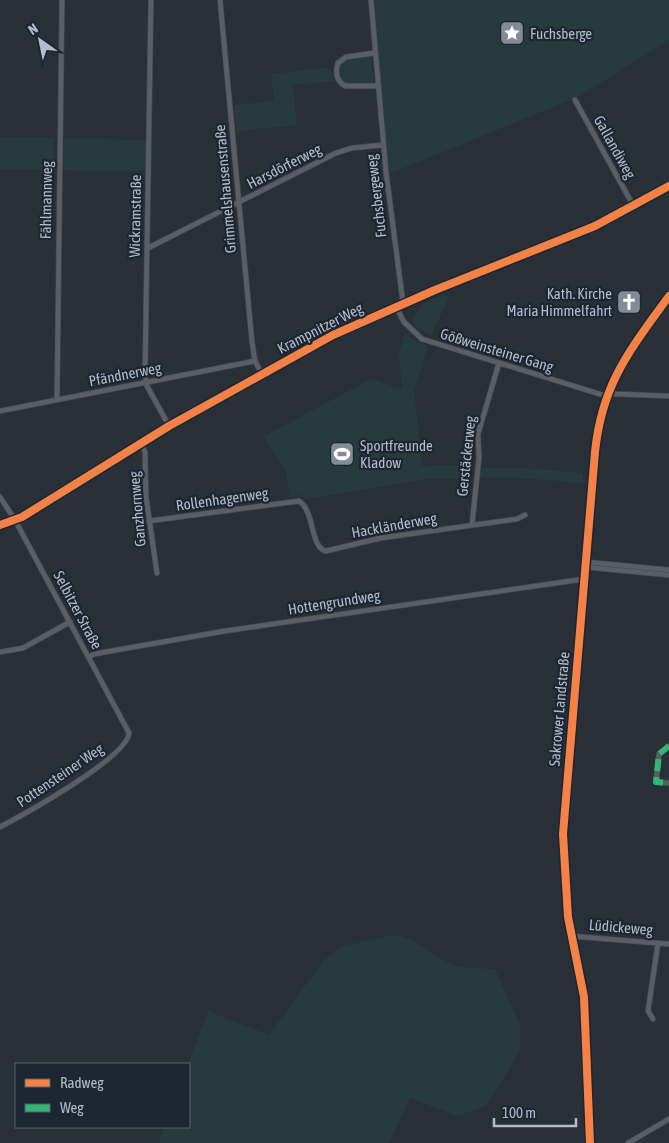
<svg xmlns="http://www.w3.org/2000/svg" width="669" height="1143" font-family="'Asap Condensed',sans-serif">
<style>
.green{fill:#273a3e}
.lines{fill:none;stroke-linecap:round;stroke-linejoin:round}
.street-casing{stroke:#484c53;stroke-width:6}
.street{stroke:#5a5e66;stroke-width:4.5}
.quiet{stroke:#33b770;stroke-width:6;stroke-dasharray:12 6;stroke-linecap:butt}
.cycleway-casing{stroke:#1d2633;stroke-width:11}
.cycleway{stroke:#f48246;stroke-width:8}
.labels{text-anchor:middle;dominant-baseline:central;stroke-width:4.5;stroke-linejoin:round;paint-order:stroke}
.poi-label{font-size:15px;fill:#b4bcc9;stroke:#1d2633;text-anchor:start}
.street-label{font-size:15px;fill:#b4bcc9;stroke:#1d2633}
</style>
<rect width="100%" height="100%" fill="#2a3038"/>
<!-- green -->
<g class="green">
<path d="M372 0H669V40L578 97 389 174Z"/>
<path d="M370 56 374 84H344L338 75 340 65 348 59Z"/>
<path d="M326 68 331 69 333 81 293 85 297 125 236 131 234 105 274 101 271 74Z"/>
<path d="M0 137 54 138V170L0 169Z"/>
<path d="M64 138 146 140V171L63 170Z"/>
<path d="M443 294 449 297 431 336 418 328 411 320 423 303Z"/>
<path d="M405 334 428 346 414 391 422 466 470 465 469 478 426 479 306 499 301 495 290 497 286 473 264 436 371 379 402 389 399 354Z"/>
<path d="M480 468H524L583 473V483L523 478H479Z"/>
<path d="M393 935C414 937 426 952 445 961 460 969 478 968 495 969L520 1024V1051L486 1106 457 1116 410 1098 389 1143H159L164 1127H189L188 1064 208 1011 269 1035 323 961 343 946Z"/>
</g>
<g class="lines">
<defs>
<g id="street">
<path d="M151 0 145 374 147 386 169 426"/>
<path d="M220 0 252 342 255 361 262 374"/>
<path d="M371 0 386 172 403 303"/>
<path d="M374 53 346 57 338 63C335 73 336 80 345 86H377"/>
<path d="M575 100 634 207"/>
<path d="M148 248 336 153 352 148 383 145"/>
<path d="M396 307 404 322 422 339 606 396"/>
<path d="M608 392 616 394 669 396"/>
<path d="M57 400 62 0"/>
<path d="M0 411 255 361"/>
<path d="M141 442 145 452 146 497 157 573"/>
<path d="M0 497 15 520 129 733C128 757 23 815 0 827"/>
<path d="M149 521 299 501C315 511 310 548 326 551L381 538 517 519 525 515"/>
<path d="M0 525 22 517 169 426 333 335 435 290 595 226 669 186"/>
<path d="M472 525 479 458 478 434 499 363"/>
<path d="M586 562 669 570"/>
<path d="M585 567 669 575"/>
<path d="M0 652 23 648 70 622"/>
<path d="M89 657 94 654 225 631 584 579"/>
<path d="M669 746 659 754 656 782 669 783"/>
<path d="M570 936 669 944"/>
<path d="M653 1019 648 1011 658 943"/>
<path d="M590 1143 584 997 568 917 563 834 595 452C602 383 630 350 669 296"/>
<path d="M628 1143 669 1119"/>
</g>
</defs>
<!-- street casing -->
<use href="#street" class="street-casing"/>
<!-- street -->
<use href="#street" class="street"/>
<!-- quiet -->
<path class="quiet" d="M669 746 659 754 656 782 669 783"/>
<defs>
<g id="cycleway">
<path d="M0 525 22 517 169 426 333 335 435 290 595 226 669 186"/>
<path d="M590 1143 584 997 568 917 563 834 595 452C602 383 630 350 669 296"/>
</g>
</defs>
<!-- cycleway casing -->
<use href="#cycleway" class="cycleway-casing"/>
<!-- cycleway -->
<use href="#cycleway" class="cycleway"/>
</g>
<!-- icons -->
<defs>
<symbol id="sight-square" viewBox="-11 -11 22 22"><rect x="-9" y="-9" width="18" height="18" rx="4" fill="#848b96" stroke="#1d2633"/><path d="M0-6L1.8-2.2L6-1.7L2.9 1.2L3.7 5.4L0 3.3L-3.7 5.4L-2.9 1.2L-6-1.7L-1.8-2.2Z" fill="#fff"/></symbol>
<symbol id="church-square" viewBox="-11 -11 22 22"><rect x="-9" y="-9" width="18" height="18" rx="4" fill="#848b96" stroke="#1d2633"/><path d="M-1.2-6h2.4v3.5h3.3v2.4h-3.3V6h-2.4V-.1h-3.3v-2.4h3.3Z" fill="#fff"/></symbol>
<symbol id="stadium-square" viewBox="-11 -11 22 22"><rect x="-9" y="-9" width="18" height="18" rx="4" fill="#848b96" stroke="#1d2633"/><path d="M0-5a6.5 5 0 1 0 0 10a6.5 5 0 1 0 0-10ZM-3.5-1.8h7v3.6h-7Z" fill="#fff"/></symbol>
</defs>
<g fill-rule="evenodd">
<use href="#sight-square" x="498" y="19" width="28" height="28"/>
<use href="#church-square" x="615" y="288" width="28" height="28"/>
<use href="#stadium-square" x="328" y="440" width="28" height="28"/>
</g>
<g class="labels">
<!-- poi labels -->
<g class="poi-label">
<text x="530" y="33">Fuchsberge</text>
<text x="612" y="293" text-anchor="end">Kath. Kirche<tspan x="612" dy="17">Maria Himmelfahrt</tspan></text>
<text x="360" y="445">Sportfreunde<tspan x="360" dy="17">Kladow</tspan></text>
</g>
<!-- street labels -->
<g class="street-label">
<text transform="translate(615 147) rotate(61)">Gallandiweg</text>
<text transform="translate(284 166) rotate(-27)">Harsdörferweg</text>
<text transform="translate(225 189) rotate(-95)">Grimmelshausenstraße</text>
<text transform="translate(376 196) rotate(-97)">Fuchsbergeweg</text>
<text transform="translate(46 200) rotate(-89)">Fählmannweg</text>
<text transform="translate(135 216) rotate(-89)">Wickramstraße</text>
<text transform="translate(320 328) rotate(-27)">Krampnitzer Weg</text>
<text transform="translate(497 350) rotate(17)">Gößweinsteiner Gang</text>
<text transform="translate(125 374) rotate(-11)">Pfändnerweg</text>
<text transform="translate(466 456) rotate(-84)">Gerstäckerweg</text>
<text transform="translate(222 499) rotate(-8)">Rollenhagenweg</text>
<text transform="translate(137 509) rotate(-95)">Ganzhornweg</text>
<text transform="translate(394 525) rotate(-10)">Hackländerweg</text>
<text transform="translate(334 602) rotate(-9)">Hottengrundweg</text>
<text transform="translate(78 610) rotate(62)">Selbitzer Straße</text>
<text transform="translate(559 709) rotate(-85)">Sakrower Landstraße</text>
<text transform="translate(60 775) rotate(-34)">Pottensteiner Weg</text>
<text transform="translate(621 927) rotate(5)">Lüdickeweg</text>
</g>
</g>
<!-- legend -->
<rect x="15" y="1063" width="175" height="65" fill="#1d2633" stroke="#59626f"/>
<rect x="25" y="1079" width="25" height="8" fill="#f48246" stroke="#59626f"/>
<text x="60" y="1088" font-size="15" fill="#b4bcc9">Radweg</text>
<rect x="25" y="1104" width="25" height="8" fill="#33b770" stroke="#59626f"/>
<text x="60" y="1113" font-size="15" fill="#b4bcc9">Weg</text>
<!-- north arrow -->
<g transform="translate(40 40) rotate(327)" stroke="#1d2633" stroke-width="4" paint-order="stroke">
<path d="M0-4L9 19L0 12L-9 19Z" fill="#b4bcc9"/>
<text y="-8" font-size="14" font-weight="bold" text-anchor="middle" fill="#b4bcc9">N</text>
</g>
<!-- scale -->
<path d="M494 1118v8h82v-8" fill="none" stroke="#b4bcc9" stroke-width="2.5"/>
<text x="502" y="1118" font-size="15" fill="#b4bcc9" stroke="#1d2633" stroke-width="4" paint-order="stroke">100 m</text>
</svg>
